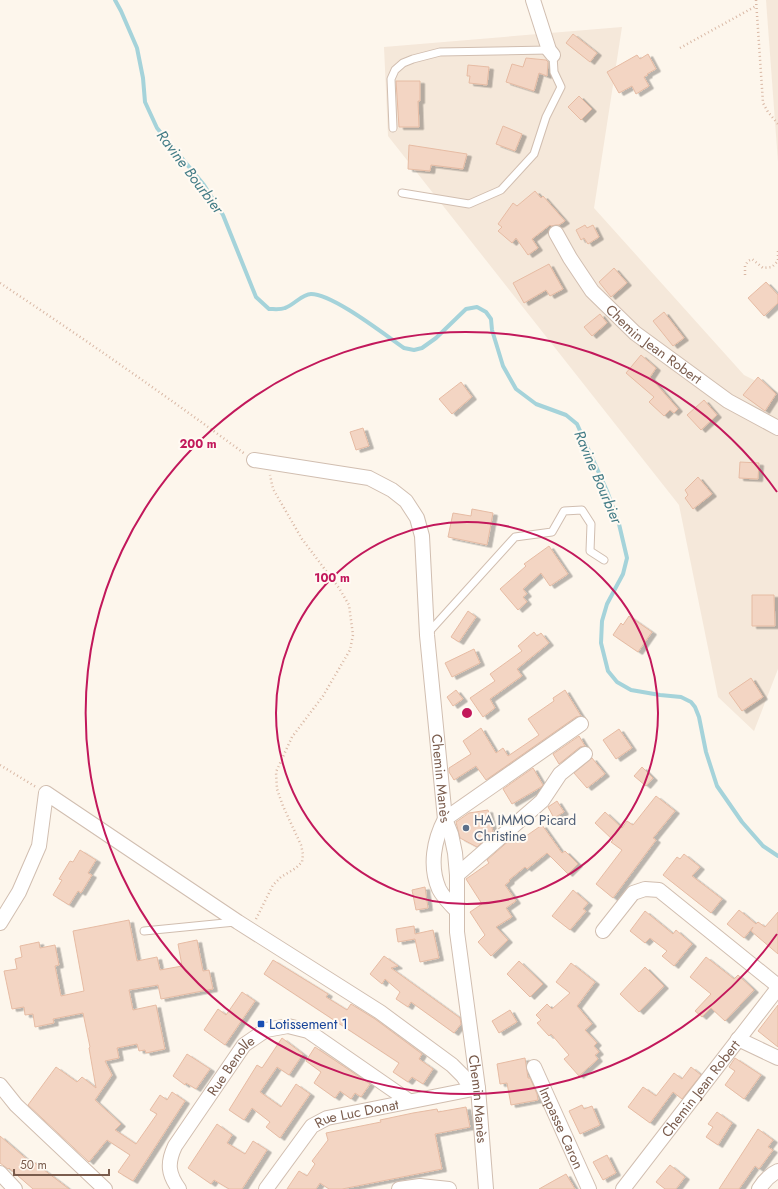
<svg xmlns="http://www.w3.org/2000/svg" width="778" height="1189" font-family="Jost,sans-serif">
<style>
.residential{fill:#f5e8da}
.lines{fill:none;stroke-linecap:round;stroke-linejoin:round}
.stream{stroke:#a5d3da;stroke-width:4}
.building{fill:#f3d5c3;stroke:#e6bba3;filter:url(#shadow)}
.service-casing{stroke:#d1beb0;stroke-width:9}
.minor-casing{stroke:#d1beb0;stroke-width:16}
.path{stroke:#d9b8a5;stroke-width:2.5;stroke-dasharray:1 3;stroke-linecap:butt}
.service{stroke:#fff;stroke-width:7}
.minor{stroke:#fff;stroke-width:14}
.ring{fill:none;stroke:#c2185b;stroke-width:2}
.service-dot{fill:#5c6f8a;stroke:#fffaf3;stroke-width:1.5}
.transit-dot{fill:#1a4fb4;stroke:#fffaf3;stroke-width:1.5}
.labels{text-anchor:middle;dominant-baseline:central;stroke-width:4;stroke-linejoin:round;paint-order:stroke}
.street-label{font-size:14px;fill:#7a5c4d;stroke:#fffaf3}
.service-label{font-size:14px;fill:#4e5e75;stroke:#fffaf3;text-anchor:start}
.transit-label{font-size:14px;fill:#164399;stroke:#fffaf3;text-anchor:start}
.water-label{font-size:15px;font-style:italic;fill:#437c86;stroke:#fffaf3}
.centre{fill:#c2185b;stroke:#fffaf3;stroke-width:2}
.ring-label{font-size:12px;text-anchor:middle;font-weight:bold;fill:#c2185b;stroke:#fffaf3;stroke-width:4;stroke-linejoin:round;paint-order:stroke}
</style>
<defs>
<filter id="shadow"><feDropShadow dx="4.5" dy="2.5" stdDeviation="0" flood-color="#0004"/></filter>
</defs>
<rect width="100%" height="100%" fill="#fdf6ec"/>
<!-- residential -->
<g class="residential">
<path d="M766 0H778V162Z"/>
<path d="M622 27 594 208 744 375 778 392V669L754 731 718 697 679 505 388 136 384 47Z"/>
</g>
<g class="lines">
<!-- stream -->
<path class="stream" d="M115 0 121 11 137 48 143 78 145 102 157 128 204 185 223 215 256 297 269 309C274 309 280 310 285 308 294 305 302 294 311 294 333 294 385 335 404 348L414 350 422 348 436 338 466 309 477 307 486 312 491 319 492 330 503 366 516 389 536 404 566 415 577 424 607 491 619 524 627 558 623 574 607 604 602 621 601 643 608 671 617 682 631 690 660 695 681 697 691 702 695 707 699 717 706 752 717 786 742 822 763 846 778 856"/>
</g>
<!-- building -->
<g class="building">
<path d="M573 34 597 53 590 62 566 43Z"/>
<path d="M648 54 656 69 647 74 648 75 644 77 649 86 636 94 632 86 619 93 607 72 637 55 640 59Z"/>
<path d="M526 58 546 60 548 62 547 76 539 73 534 91 506 82 512 64 523 67Z"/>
<path d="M468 65 489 67 487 85 469 83 470 76H467Z"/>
<path d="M396 81H420V101H418L419 127H399Z"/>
<path d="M579 96 592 109 581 120 568 107Z"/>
<path d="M503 126 522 134 515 151 496 144Z"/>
<path d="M409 145 467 154 463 169 431 165 430 171 408 169Z"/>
<path d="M535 191 541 198 543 196 565 221 559 225H556L551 226 550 225 532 239 538 248 528 255 516 238 512 243 498 231 502 227 498 224 513 203 517 206Z"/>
<path d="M585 225 587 228 593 225 599 237 588 244 584 238 581 240 576 230Z"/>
<path d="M549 264 563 289 550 296 546 290 524 303 513 283Z"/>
<path d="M614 268 627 283 611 297 599 282Z"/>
<path d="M766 282 778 295V303L764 316 748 298Z"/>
<path d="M664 312 684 338 673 346 653 321Z"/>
<path d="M600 314 607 323 592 336 584 327Z"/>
<path d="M641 355 656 368 650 377 678 409 674 413 670 410 664 416 649 402 654 397 626 373Z"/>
<path d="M758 377 776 394 765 411 743 395Z"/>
<path d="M461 382 472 397 452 414 439 399Z"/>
<path d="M704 400 717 415 701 430 687 415Z"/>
<path d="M363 428 369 446 356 450 350 432Z"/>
<path d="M740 462 759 463 758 479 739 478Z"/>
<path d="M698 477 712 494 693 509 685 498 688 495 685 490Z"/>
<path d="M472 509 493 513 487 545 448 537 453 513 471 516Z"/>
<path d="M549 546 568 574 550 586 541 573 523 589 527 594 523 597 527 602 518 610 500 589 526 566 524 564Z"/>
<path d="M752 595H774L775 626H752Z"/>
<path d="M468 611 476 617 459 642 451 637Z"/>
<path d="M629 616 652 632 638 652 613 635 621 623 623 625Z"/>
<path d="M534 632 537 636 541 633 549 643 517 669 522 676 490 699 495 708 483 717 470 698 495 681 490 674 522 651 518 646Z"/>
<path d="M474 649 480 663 452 677 445 663Z"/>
<path d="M751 678 763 697 742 711 729 693Z"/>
<path d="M456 690 463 699 453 706 447 697Z"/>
<path d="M565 690 581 716 576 717 486 780 476 766 454 780 449 772V768L471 754 463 741 481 728 496 753 503 748 508 756 539 735 528 719 554 701 553 698Z"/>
<path d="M619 729 632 748 616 759 603 740Z"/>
<path d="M579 736 585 746 580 747 559 764 553 754Z"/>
<path d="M592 758 605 774 587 788 574 773Z"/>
<path d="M642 767 653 778 646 786 634 776Z"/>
<path d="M533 768 543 785 541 787 512 804 503 789Z"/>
<path d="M656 796 675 811 653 838 656 840 613 898 596 884 622 850 611 842 613 840 595 823 605 812 622 828 627 821 633 825Z"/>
<path d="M557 801 564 812 554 818 548 807Z"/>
<path d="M488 810 493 832 477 847 460 838 456 822 469 813Z"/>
<path d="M542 825 562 853 565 851 578 864 568 874 547 853 527 869 525 867 509 880 510 881 505 885 516 901 506 908 512 917 496 927 508 940 491 956 478 942 485 935 470 912 482 904 466 879 489 863 487 860 512 838 516 843Z"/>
<path d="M80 850 96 860 88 873 92 875 81 893 78 891 69 905 53 895 62 880 59 879 70 861 73 862Z"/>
<path d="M684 854 700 867 692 876 722 899 711 913 663 875 677 857 680 859Z"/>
<path d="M425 887 428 908 416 910 412 890Z"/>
<path d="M573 890 588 903 583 909 586 911 570 930 552 916Z"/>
<path d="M739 910 756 924 758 922 765 927 778 912V954L751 931 753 927 744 938 727 924Z"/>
<path d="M645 911 673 934 676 930 692 944 674 966 662 956 667 951 650 938 645 943 630 931Z"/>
<path d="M129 920 137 961 157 957 160 970 182 966 178 944 197 940 203 971 209 970 213 989 161 999 158 985 129 990 133 1010 156 1005 165 1049 146 1053 145 1050 139 1051 137 1044 117 1048 119 1058 105 1061 112 1075 95 1100 121 1124 115 1130 136 1144 157 1114 150 1110 160 1095 167 1100 172 1092 185 1101 133 1181 118 1172 130 1155 107 1140 89 1162 28 1105 56 1067 77 1082 82 1077 96 1088 89 1048 90 1047 83 1013 53 1019 54 1023 35 1027 33 1014 25 1015 24 1007 12 1009 4 971 17 969 15 959 22 957 20 946 39 942 40 948 55 945 59 965 55 966 61 996 84 991 73 931Z"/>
<path d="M414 926 415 934 433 930 439 958 420 962 415 939 398 942 396 929Z"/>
<path d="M384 956 398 966 391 968 460 1018 461 1024 454 1033 411 1002 408 1007 396 999 400 992 385 979 382 984 370 974Z"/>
<path d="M706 957 734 979 738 975 754 990 725 1021 711 1008 702 1017 695 1011 711 994 690 977Z"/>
<path d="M273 960 328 994 326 997 347 1010 351 1004 375 1019 422 1054 419 1059 433 1069 423 1084 412 1077 408 1082 393 1072 399 1063 264 974Z"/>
<path d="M519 961 543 984 530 997 507 974Z"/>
<path d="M571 963 595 982 577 1006 592 1024 585 1030 597 1043 594 1046 599 1052 595 1055 598 1059 579 1076 564 1059 569 1055 551 1034 549 1036 537 1023 541 1020 536 1015 547 1004 552 1009 570 993 556 982Z"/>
<path d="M645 967 664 986 639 1012 620 994Z"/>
<path d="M242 992 255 1001 225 1045 204 1030 218 1009 226 1015Z"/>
<path d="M778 1005V1047L758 1031Z"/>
<path d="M510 1010 517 1022 499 1033 492 1021Z"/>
<path d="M282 1038 303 1054 289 1075 277 1067 260 1092 281 1107 296 1084 310 1094 280 1138 266 1127 270 1122 252 1108 244 1120 229 1110 257 1065 262 1068Z"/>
<path d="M315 1047 370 1084 361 1097 355 1093 351 1099 340 1091 335 1098 314 1083 321 1072 306 1061Z"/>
<path d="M187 1054 210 1069 196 1089 186 1083 185 1085 173 1076Z"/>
<path d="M525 1058 528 1078H530L537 1094 538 1100 511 1105 507 1083 500 1084 497 1064Z"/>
<path d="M735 1058 761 1075 744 1099 725 1085 735 1071 729 1067Z"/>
<path d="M691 1067 701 1075 682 1099 673 1092 650 1123 628 1107 643 1087 656 1096 674 1073 682 1079Z"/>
<path d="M582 1105 584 1109 592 1106 600 1125 580 1134 569 1111Z"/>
<path d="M466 1107 470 1127 435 1134 442 1169 342 1189H329L320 1183 316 1189H287L299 1171 307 1176 315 1164 312 1161 328 1140 326 1133 381 1122 380 1120 413 1113 437 1109 438 1112Z"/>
<path d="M717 1112 732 1123 718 1145 706 1137 713 1127 708 1124Z"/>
<path d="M217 1124 232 1135 227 1143 245 1154 253 1141 267 1150 242 1189H229L214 1180 211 1184 188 1168Z"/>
<path d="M758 1129 773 1140 768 1147 773 1150 759 1169 755 1166 739 1189H719Z"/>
<path d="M0 1136 30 1162 31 1160 69 1189H33L9 1168 8 1169 0 1163Z"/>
<path d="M607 1155 616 1173 603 1180 593 1162Z"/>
<path d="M670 1165 685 1177 676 1189H665L656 1182Z"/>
<path d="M566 1174 575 1189H539L555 1180Z"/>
</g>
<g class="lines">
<defs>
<g id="service">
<path d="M393 128 391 79 395 70 403 63 413 59 440 52 549 50"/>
<path d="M402 193 469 204 501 190 534 154 546 117 561 87 554 72 553 55"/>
<path d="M428 633 515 537 552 532 564 511 582 510 591 524 590 551 604 560"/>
<path d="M144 931 235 922"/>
</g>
<g id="minor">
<path d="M533 0 549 50 553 55"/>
<path id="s1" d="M556 233 570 258 592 291 635 333 728 401 778 428"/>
<path id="s2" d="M254 460 369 478 392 490 406 501 417 518 422 536 427 635 445 819 451 834 455 853 457 875V932L478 1088 486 1189"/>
<path d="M457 875 542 801 560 774 585 754"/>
<path d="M457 911C450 904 443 897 439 889 429 866 434 840 445 819L581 724"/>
<path d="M0 923 19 892 39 846 46 793 238 922 380 1012 452 1065 463 1076 471 1088"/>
<path d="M603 931 633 893 645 889 659 890 778 986"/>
<path d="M738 1039 778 1058"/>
<path id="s3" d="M534 1067 589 1189"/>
<path d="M0 1085 16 1105 105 1189"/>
<path d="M0 1173 15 1189"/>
<path id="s4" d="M179 1189C168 1174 167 1163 175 1146L244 1045 266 1030 288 1026 308 1031 409 1101"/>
<path id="s5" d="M266 1189 312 1126 327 1118 478 1088"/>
<path d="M399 1189 420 1186 449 1189"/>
<path id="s6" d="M623 1189 778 988"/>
<path d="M759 1189C764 1181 769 1175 778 1171"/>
</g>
</defs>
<!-- service casing -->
<use href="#service" class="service-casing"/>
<!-- minor casing -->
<use href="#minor" class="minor-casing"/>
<!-- path -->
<g class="path">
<path d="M756 0 763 103 768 112 778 124"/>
<path d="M680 48 756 6"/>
<path d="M745 275V266L748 261 752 259 763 268 772 267 778 261V251"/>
<path d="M0 283C83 338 165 395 245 454"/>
<path d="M0 765 36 787"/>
<path d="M256 919 273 885 281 877 296 868 302 862 303 854 301 845 283 806 277 789 276 772 292 737 323 696 350 650 353 635 349 605 339 588 302 539 273 489 270 475"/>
</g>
<!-- service -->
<use href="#service" class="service"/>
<!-- minor -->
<use href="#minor" class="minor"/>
</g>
<!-- distance rings -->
<g class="ring">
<circle cx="467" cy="713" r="191"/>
<path d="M777 934A381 381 0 1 1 777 492"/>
</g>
<!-- markers -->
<circle class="service-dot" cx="466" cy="828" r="4"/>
<rect class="transit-dot" x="257" y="1020" width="8" height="8" rx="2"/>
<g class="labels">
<!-- street labels -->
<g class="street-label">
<text stroke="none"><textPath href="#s1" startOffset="150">Chemin Jean Robert</textPath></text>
<text stroke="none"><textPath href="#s2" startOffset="442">Chemin Manès</textPath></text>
<text stroke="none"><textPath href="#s4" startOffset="144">Rue Benolle</textPath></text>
<text stroke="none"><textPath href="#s6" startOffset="127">Chemin Jean Robert</textPath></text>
<text stroke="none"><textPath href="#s2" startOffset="766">Chemin Manès</textPath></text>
<text stroke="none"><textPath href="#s5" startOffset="125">Rue Luc Donat</textPath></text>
<text stroke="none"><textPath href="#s3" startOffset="67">Impasse Caron</textPath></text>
</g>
<!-- service labels -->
<g class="service-label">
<text x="474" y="820">HA IMMO Picard<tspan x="474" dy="16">Christine</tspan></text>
</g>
<!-- transit labels -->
<g class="transit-label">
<text x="269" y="1024">Lotissement 1</text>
</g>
<!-- water labels -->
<g class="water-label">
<text transform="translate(190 172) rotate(53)">Ravine Bourbier</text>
<text transform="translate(598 477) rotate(67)">Ravine Bourbier</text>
</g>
</g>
<circle cx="467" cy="713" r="6" class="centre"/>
<g class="ring-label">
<text x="198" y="448">200 m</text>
<text x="332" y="582">100 m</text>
</g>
<!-- scale -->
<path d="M14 1169v6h95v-6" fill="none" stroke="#7a5c4d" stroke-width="2"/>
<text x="20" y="1169" font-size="12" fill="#7a5c4d" stroke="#fffaf3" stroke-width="3" paint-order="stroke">50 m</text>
</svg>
